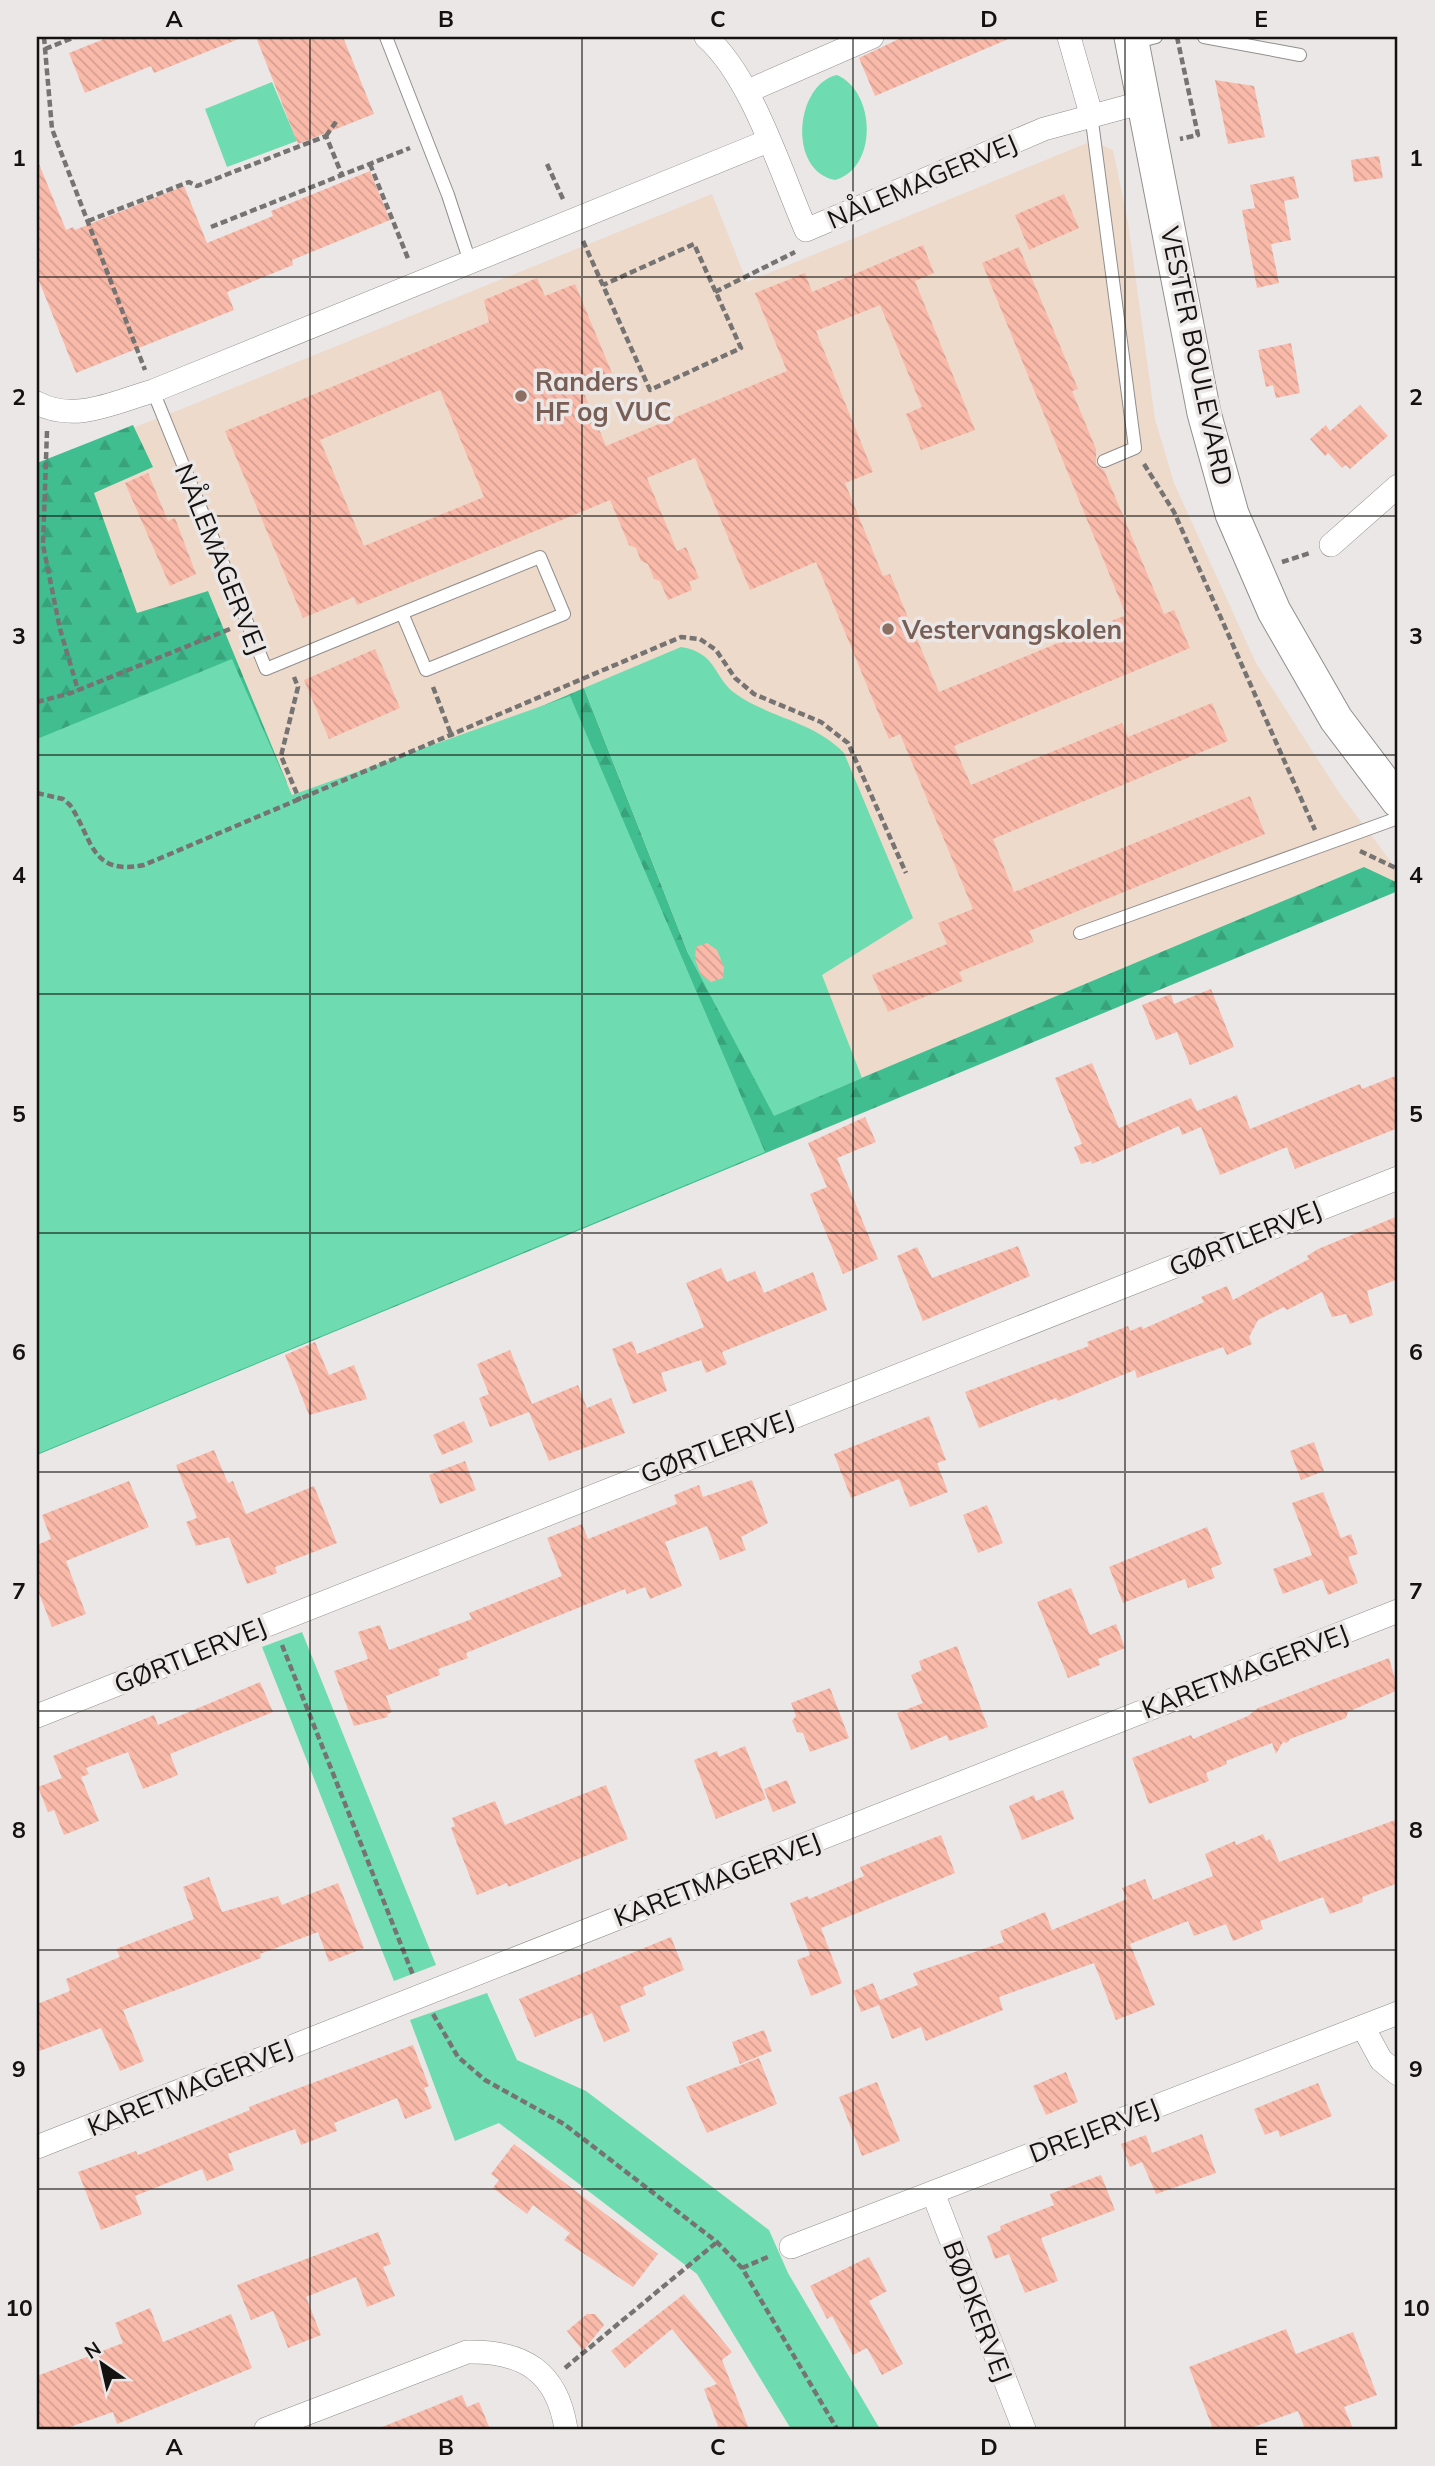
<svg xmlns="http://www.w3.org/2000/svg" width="1435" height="2466" font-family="Mulish,sans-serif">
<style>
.education{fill:#eedacb}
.forest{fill:url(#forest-firs)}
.green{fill:#6edcb0}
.building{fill:url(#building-back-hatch);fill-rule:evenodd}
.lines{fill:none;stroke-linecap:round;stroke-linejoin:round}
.lane-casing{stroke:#918e8d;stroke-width:14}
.street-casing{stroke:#918e8d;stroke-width:24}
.secondary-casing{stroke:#918e8d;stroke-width:35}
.path{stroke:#767473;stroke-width:4.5;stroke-dasharray:7 3.5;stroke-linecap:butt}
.lane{stroke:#fff;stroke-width:12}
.street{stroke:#fff;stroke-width:23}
.secondary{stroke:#fff;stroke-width:33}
.grid{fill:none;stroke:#131211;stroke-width:2;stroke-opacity:0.55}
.education-dot{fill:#8d6e63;stroke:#ebe7e6;stroke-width:2.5}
.labels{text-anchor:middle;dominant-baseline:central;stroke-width:7;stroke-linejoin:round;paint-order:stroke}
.street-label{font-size:26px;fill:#131211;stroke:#ebe7e6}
.education-label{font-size:26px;font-weight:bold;fill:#785e54;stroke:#ebe7e6;text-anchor:start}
.neatline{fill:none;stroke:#131211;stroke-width:2.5}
.grid-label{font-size:23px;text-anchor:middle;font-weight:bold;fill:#131211}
</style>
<defs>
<pattern id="forest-firs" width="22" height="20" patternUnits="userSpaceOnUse" patternTransform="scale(1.75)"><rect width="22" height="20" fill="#41be90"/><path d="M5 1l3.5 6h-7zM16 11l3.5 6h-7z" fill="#38a27b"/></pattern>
<pattern id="building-back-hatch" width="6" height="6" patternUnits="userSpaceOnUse" patternTransform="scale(1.75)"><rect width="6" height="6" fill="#fabaaa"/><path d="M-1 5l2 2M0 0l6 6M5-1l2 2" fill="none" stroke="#d59f91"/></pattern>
</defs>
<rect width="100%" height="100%" fill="#ebe7e6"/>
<!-- education -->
<path class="education" d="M1092 141 1113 150 1128 222 1155 419 1174 483 1256 663 1338 791 1398 871V890L37 1454V464L174 412 712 194 747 282Z"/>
<!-- forest -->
<g class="forest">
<path d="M133 425 153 467 94 493 137 613 208 591 287 783 37 784V463Z"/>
<path d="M584 688 688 953 778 1113 1364 867 1398 883V891L37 1455V1424L276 821Z"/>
</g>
<!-- green -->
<g class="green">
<path d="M837 75C876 92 878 168 835 180 787 171 795 84 837 75Z"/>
<path d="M272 82 297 141 227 167 205 109Z"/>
<path d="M681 647C718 653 713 678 736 694 770 718 815 722 844 753L913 918 822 975 862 1078 774 1116 688 953 584 688Z"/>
<path d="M232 659 292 795 570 696 765 1152 37 1454V739Z"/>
<path d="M302 1632 436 1965 394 1981 262 1647Z"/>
<path d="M487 1993 517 2060 586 2091 769 2230 788 2273 880 2429H791L697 2274 499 2123 455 2141 410 2020Z"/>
</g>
<!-- building -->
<g class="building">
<path d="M109 37H241V38L154 73 151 66 85 93 69 53Z"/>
<path d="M256 37H343L374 114 298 144Z"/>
<path d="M903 37H1013L875 96 859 58Z"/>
<path d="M1215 80 1254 86 1265 137 1228 144Z"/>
<path d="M1379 156 1383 178 1354 182 1351 160Z"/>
<path d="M37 159 66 230 73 227 75 230 184 186 207 243 273 216 271 211 370 171 390 220 292 260 293 265 227 292 234 310 76 373 37 276Z"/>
<path d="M1294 176 1299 198 1284 201 1291 240 1271 244 1279 283 1257 288 1242 210 1255 208 1250 185Z"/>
<path d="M1064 194 1079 228 1029 250 1015 215Z"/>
<path d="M923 245 934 273 915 281 975 430 921 450 906 414 922 407 880 305 816 331 873 472 845 483 883 576 890 574 939 692 1126 615 982 263 1019 247 1078 389 1072 391 1096 449V465L1104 470 1164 614 1174 610 1190 648 954 746 971 785 1122 723 1128 737 1212 703 1228 741 993 839 1014 892 1250 796 1265 834 1029 931 1034 942 959 972 963 981 888 1012 872 975 947 944 938 923 973 909 900 734 889 739 816 562 750 590 695 458 647 478 677 551 686 547 699 578 689 582 692 590 668 600 660 581 654 579 648 564 641 561 636 548 629 545 610 500 357 605 354 597 303 618 225 431 489 322 484 300 537 278 545 296 575 284 612 373 581 386 606 446 787 371 755 293 805 273 812 292ZM440 390 484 497 364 546 320 440Z"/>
<path d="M1291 343 1300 393 1276 398 1273 385 1266 387 1258 350Z"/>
<path d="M1360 405 1388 436 1350 469 1346 465 1342 468 1328 453 1325 456 1310 439 1326 425 1330 431Z"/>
<path d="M148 473 168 521 175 518 196 574 170 586 125 483Z"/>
<path d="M375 649 400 708 329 739 304 680Z"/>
<path d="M707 943 717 950 724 967 723 978 711 982 701 975 695 959 696 947Z"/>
<path d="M1211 989 1234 1047 1190 1065 1177 1032 1156 1040 1142 1005 1171 994 1174 1004Z"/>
<path d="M1092 1063 1119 1128 1191 1098 1197 1111 1237 1095 1250 1129 1360 1084 1362 1089 1398 1075V1128L1295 1169 1287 1147 1220 1175 1201 1127 1182 1135 1179 1126 1092 1164 1091 1161 1081 1164 1074 1147 1082 1144 1055 1078Z"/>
<path d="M865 1117 876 1142 837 1158 878 1259 843 1274 810 1194 827 1187 808 1143Z"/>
<path d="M1398 1216V1279L1367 1291 1373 1315 1350 1324 1346 1314 1332 1317 1322 1292 1287 1310 1284 1307 1258 1320 1249 1337 1252 1344 1227 1355 1223 1347 1137 1378 1135 1370 1058 1401 1056 1398 979 1428 965 1392 1089 1346 1087 1342 1128 1326 1130 1331 1142 1326 1143 1329 1204 1302 1201 1297 1227 1286 1233 1300 1309 1259 1307 1256 1318 1249Z"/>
<path d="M1018 1246 1030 1276 923 1321 897 1256 917 1247 932 1278Z"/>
<path d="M721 1268 727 1282 755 1271 764 1293 813 1272 827 1310 722 1352 727 1364 706 1373 701 1360 661 1373 667 1391 633 1404 612 1349 632 1341 637 1354 704 1327 686 1283Z"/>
<path d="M315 1342 329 1375 354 1365 367 1399 309 1415 285 1355Z"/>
<path d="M510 1350 532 1404 578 1385 587 1408 611 1398 625 1433 549 1461 529 1412 490 1427 479 1398 489 1394 477 1364Z"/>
<path d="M929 1416 946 1460 937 1463 948 1492 910 1507 899 1479 851 1498 834 1454Z"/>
<path d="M464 1421 473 1442 442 1455 433 1435Z"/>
<path d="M1314 1442 1324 1471 1301 1480 1290 1451Z"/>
<path d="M214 1450 228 1483 233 1481 246 1514 314 1486 337 1543 275 1567 277 1573 247 1584 229 1537 196 1546 186 1522 197 1518 176 1465Z"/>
<path d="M465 1461 476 1490 440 1504 429 1475Z"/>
<path d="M752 1480 768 1523 741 1537 746 1550 720 1560 707 1526 665 1542 682 1586 650 1599 645 1587 627 1594 625 1589 466 1653 468 1658 438 1669 440 1675 386 1696 392 1712 387 1714 388 1717 354 1726 334 1671 368 1659 358 1632 380 1625 389 1650 472 1619 469 1613 562 1576 547 1538 582 1524 588 1539 677 1504 674 1495 699 1485 703 1497Z"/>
<path d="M129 1481 149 1527 66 1561 86 1614 52 1627 37 1588V1545L51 1539 42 1515Z"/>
<path d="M1323 1492 1341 1538 1351 1534 1358 1554 1348 1557 1358 1583 1328 1595 1322 1579 1283 1594 1273 1569 1312 1555 1292 1503Z"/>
<path d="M987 1505 1003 1543 978 1553 963 1515Z"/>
<path d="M1207 1527 1222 1564 1211 1568 1215 1578 1188 1588 1185 1579 1123 1603 1109 1567Z"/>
<path d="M1071 1588 1090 1635 1116 1624 1125 1648 1098 1659 1100 1665 1068 1678 1037 1602Z"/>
<path d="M957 1646 988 1727 949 1741 947 1735 911 1750 897 1713 923 1703 911 1675 922 1670 919 1661Z"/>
<path d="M1389 1658 1398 1690 1348 1712 1346 1718 1290 1739 1287 1743 1283 1742 1276 1754 1272 1743 1226 1761 1227 1764 1206 1773 1209 1781 1149 1804 1132 1758 1191 1735 1193 1739 1248 1716 1258 1708Z"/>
<path d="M260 1682 273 1712 170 1754 178 1775 143 1789 128 1752 86 1768 89 1774 81 1777 99 1821 64 1835 54 1810 48 1812 38 1787 62 1778 53 1756 154 1715 158 1725Z"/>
<path d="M830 1688 849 1738 810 1752 803 1733 797 1732 792 1721 796 1716 791 1703Z"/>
<path d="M745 1746 766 1799 716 1819 694 1760 717 1751 719 1757Z"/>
<path d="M787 1780 796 1803 773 1812 764 1789Z"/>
<path d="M606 1785 628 1839 508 1887 507 1883 477 1895 451 1828 455 1826 452 1818 495 1801 505 1825Z"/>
<path d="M1063 1790 1074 1819 1022 1840 1009 1806 1034 1795 1036 1801Z"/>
<path d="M1398 1819V1883L1362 1897 1363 1902 1330 1914 1323 1897 1260 1921 1263 1929 1233 1941 1226 1924 1194 1936 1188 1921 1130 1944 1155 2005 1116 2020 1094 1963 999 1997 1003 2010 926 2041 921 2027 892 2039 879 2005 861 2012 853 1991 873 1983 880 2000 918 1985 913 1973 1004 1942 1000 1931 1045 1912 1052 1930 1127 1899 1122 1888 1145 1879 1153 1900 1213 1876 1205 1854 1235 1841 1236 1845 1263 1834 1266 1841 1270 1839 1279 1862Z"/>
<path d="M941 1835 955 1873 821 1928 842 1983 811 1996 797 1960 810 1955 790 1903 808 1896 809 1899 864 1876 860 1867Z"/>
<path d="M209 1877 222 1912 278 1896 282 1905 338 1883 364 1948 329 1962 318 1932 260 1954 261 1958 123 2010 144 2061 120 2071 101 2028 37 2052V2004L70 1991 66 1979 120 1957 116 1949 194 1919 183 1887Z"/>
<path d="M671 1937 684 1970 643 1987 646 1995 620 2006 630 2031 604 2042 592 2013 535 2037 519 1999Z"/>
<path d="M764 2030 772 2051 740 2064 732 2042Z"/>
<path d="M413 2045 429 2086 424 2088 432 2108 405 2119 397 2098 334 2123 337 2131 301 2145 295 2129 228 2154 234 2170 207 2181 202 2169 135 2196 142 2214 101 2230 78 2172 136 2151 138 2155 250 2110 249 2107Z"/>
<path d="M759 2058 777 2104 707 2133 686 2087Z"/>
<path d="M1066 2072 1078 2102 1046 2115 1033 2086Z"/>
<path d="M877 2082 900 2141 862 2156 839 2097Z"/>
<path d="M1318 2083 1332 2116 1280 2137 1278 2130 1265 2135 1254 2109Z"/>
<path d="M1202 2134 1216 2173 1156 2194 1142 2162 1130 2167 1121 2144 1146 2135 1152 2153Z"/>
<path d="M514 2144 658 2254 633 2287 564 2240 570 2233 533 2205 527 2214 493 2188 499 2180 491 2174Z"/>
<path d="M1101 2175 1115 2210 1041 2238 1058 2281 1025 2293 1009 2254 995 2259 987 2236 1001 2230 1000 2226 1054 2205 1050 2194Z"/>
<path d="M378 2232 391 2264 383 2267 395 2296 367 2307 356 2277 306 2297 321 2335 288 2348 273 2311 251 2320 237 2285Z"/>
<path d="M869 2257 887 2291 869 2301 903 2364 882 2375 867 2348 853 2355 832 2316 827 2319 810 2286Z"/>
<path d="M684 2294 732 2352 722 2360 749 2429H719L704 2389 717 2384 672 2329 625 2368 611 2351Z"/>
<path d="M150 2308 163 2342 231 2314 252 2368 117 2424 113 2412 64 2429H37V2376L123 2343 115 2323Z"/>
<path d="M587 2314H595L604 2325 583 2351 567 2331Z"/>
<path d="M1286 2329 1296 2354 1353 2332 1377 2395 1344 2407 1353 2429H1305L1298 2411 1248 2429H1213L1189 2367Z"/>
<path d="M462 2395 467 2407 479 2402 490 2429H377Z"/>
</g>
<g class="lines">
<defs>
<g id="lane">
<path d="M386 37 448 195 470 262"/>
<path d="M1204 37 1300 55"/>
<path d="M1133 43 1156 37"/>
<path d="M1091 114 1135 448 1104 461"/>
<path d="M153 391 266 669 402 613 426 670 564 614 540 557 402 613"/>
<path d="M1080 933 1398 818"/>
</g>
<g id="street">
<path d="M706 37C752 77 781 173 806 230L1044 129 1144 102"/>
<path d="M1069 37 1091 114"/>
<path d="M748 91 872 37"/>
<path d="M37 403C75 423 115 402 153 391L768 141"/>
<path d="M1331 545 1398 486"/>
<path d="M37 1716 1398 1178"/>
<path d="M1363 2027 1381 2060 1398 2074"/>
<path d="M37 2147 1398 1611"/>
<path d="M933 2193 1024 2429"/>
<path d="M791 2247 1398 2013"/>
<path d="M266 2429 467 2352C523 2351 557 2371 566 2429"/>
</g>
<path id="secondary" d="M1131 37 1204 413 1232 514 1274 611 1336 719 1398 801"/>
</defs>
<!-- lane casing -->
<use href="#lane" class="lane-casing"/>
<!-- street casing -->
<use href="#street" class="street-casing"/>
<!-- secondary casing -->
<use href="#secondary" class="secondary-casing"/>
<!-- path -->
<g class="path">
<path d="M44 37 52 129 145 370"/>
<path d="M1177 37 1198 135 1180 139"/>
<path d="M45 49 75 37"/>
<path d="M326 136 338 119"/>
<path d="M370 164 409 261"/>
<path d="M547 164 563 199"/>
<path d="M88 221 189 182 197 186 326 136 342 175"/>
<path d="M211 227 410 148"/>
<path d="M583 241 650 390 741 348 694 244 603 285"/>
<path d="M715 292 795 252"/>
<path d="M47 431 43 545 60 629 78 690"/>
<path d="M1144 464 1174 512 1315 830"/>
<path d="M1282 562 1310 553"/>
<path d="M294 677 298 687 281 756 300 801"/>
<path d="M433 687 452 737"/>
<path d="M37 702 71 693 230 629"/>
<path d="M37 793 63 799 70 805C93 839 90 876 144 865L681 637 700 639 716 650 735 678 754 694 821 722 848 743 906 873"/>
<path d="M1360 851 1398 869"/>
<path d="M282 1645 413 1975"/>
<path d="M433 2014 458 2057 485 2080 564 2124 717 2242 742 2268 837 2429"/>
<path d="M742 2268 770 2256"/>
<path d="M565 2368 717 2242"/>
</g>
<!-- lane -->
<use href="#lane" class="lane"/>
<!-- street -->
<use href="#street" class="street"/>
<!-- secondary -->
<use href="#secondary" class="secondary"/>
</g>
<!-- grid -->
<path class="grid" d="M310 37V2429M582 37V2429M853 37V2429M1125 37V2429M37 277H1398M37 516H1398M37 755H1398M37 994H1398M37 1233H1398M37 1472H1398M37 1711H1398M37 1950H1398M37 2189H1398"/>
<!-- markers -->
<g class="education-dot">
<circle cx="521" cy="396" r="7"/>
<circle cx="888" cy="629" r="7"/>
</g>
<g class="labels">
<!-- street labels -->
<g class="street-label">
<text transform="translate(922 181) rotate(-23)">NÅLEMAGERVEJ</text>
<text transform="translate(1197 356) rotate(78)">VESTER BOULEVARD</text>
<text transform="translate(221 559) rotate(68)">NÅLEMAGERVEJ</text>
<text transform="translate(1245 1238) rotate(-22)">GØRTLERVEJ</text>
<text transform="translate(717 1446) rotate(-21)">GØRTLERVEJ</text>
<text transform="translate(190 1655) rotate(-22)">GØRTLERVEJ</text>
<text transform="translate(1245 1671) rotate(-21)">KARETMAGERVEJ</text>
<text transform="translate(717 1879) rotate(-21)">KARETMAGERVEJ</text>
<text transform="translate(190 2087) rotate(-22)">KARETMAGERVEJ</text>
<text transform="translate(1094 2130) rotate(-21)">DREJERVEJ</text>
<text transform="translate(978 2311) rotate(69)">BØDKERVEJ</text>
</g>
<!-- education labels -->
<g class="education-label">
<text x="535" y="381">Randers<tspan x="535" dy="30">HF og VUC</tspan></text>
<text x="902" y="629">Vestervangskolen</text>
</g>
</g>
<!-- border -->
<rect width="1435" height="2466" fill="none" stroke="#ebe7e6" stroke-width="77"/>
<!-- north arrow -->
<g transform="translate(102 2364) rotate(326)" stroke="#ebe7e6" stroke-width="5" paint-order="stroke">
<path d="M0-5L12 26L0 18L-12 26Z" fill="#131211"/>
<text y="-10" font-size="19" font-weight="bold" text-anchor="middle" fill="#131211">N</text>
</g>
<rect x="38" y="38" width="1358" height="2390" class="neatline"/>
<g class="grid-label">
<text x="174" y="27">A</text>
<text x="446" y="27">B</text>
<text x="718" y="27">C</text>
<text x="989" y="27">D</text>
<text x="1261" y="27">E</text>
<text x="19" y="166">1</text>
<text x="1416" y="166">1</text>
<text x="19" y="405">2</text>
<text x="1416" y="405">2</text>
<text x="19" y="644">3</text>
<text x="1416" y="644">3</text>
<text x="19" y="883">4</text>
<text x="1416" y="883">4</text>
<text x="19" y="1122">5</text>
<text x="1416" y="1122">5</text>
<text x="19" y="1360">6</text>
<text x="1416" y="1360">6</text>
<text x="19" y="1599">7</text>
<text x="1416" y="1599">7</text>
<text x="19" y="1838">8</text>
<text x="1416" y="1838">8</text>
<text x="19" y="2077">9</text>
<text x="1416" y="2077">9</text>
<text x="19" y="2316">10</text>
<text x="1416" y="2316">10</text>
<text x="174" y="2455">A</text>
<text x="446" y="2455">B</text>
<text x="718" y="2455">C</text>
<text x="989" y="2455">D</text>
<text x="1261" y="2455">E</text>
</g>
</svg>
